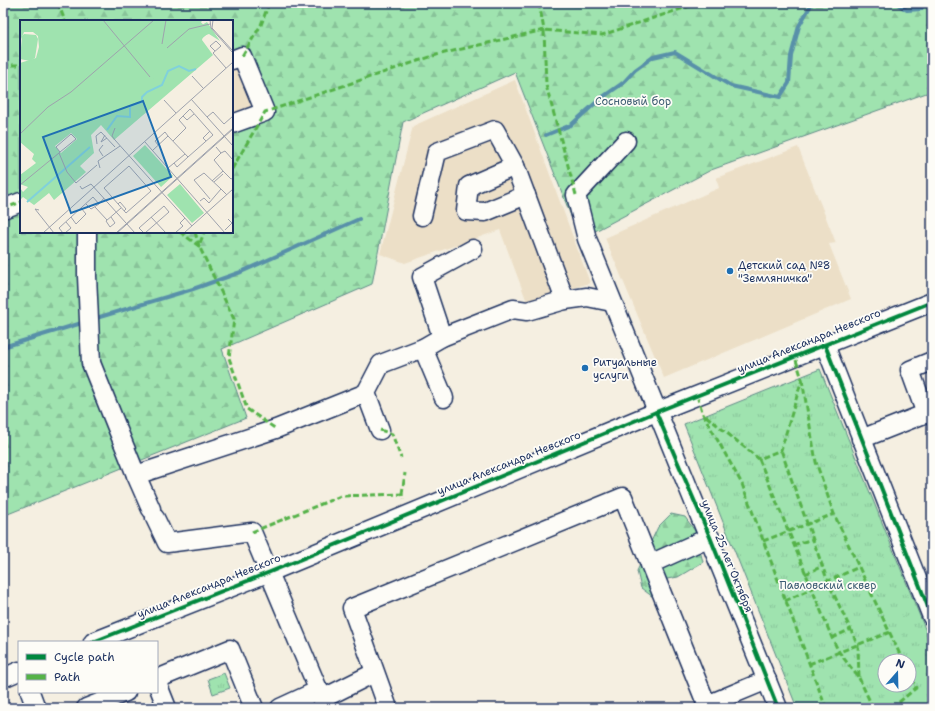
<svg xmlns="http://www.w3.org/2000/svg" width="935" height="711" font-family="'Shantell Sans',sans-serif">
<style>
.built{fill:#ecdfc7}
.forest{fill:url(#forest-firs);stroke:#5d8986;fill-rule:evenodd}
.park{fill:url(#park-tufts);stroke:#5d8986;fill-rule:evenodd}
.lines{fill:none;stroke-linecap:round;stroke-linejoin:round}
.stream{stroke:#5890a9;stroke-width:4}
.minor-casing{stroke:#1b2f5e;stroke-width:21}
.minor{stroke:#fdfcf7;stroke-width:18}
.quiet{stroke:#55b248;stroke-width:3;stroke-dasharray:6 3;stroke-linecap:butt}
.cycleway-casing{stroke:#fdfcf7;stroke-width:6}
.cycleway{stroke:#00873e;stroke-width:4}
.poi-dot{fill:#1f6fb2;stroke:#fdfcf7;stroke-width:1.5}
.labels{text-anchor:middle;dominant-baseline:central;stroke-width:3.5;stroke-linejoin:round;paint-order:stroke}
.park-label{font-size:11px;fill:#3c5c72;stroke:#fdfcf7}
.poi-label{font-size:11px;fill:#1b2f5e;stroke:#fdfcf7;text-anchor:start}
.street-label{font-size:11px;fill:#1b2f5e;stroke:#fdfcf7}
.inset-river{fill:none;stroke:#80d1db;stroke-width:2}
.inset-road{fill:none;stroke:#9ea2ad;stroke-width:1}
.view{fill:#1f6fb2;fill-opacity:0.15;stroke:#1f6fb2;stroke-width:2}
.inset-edge{fill:none;stroke:#1b2f5e;stroke-width:2}
</style>
<defs>
<pattern id="forest-firs" width="22" height="20" patternUnits="userSpaceOnUse"><rect width="22" height="20" fill="#9fe3af"/><path d="M5 1l3.5 6h-7zM16 11l3.5 6h-7z" fill="#88c399"/></pattern>
<pattern id="park-tufts" width="24" height="20" patternUnits="userSpaceOnUse"><rect width="24" height="20" fill="#9fe3af"/><path d="M3 7l-1-3M5 7V3M7 7l1-3M15 17l-1-3M17 17v-4M19 17l1-3" fill="none" stroke="#88c399"/></pattern>
</defs>
<rect width="100%" height="100%" fill="#f5efe1"/>
<filter id="ink" filterUnits="userSpaceOnUse"><feTurbulence type="fractalNoise" baseFrequency=".025" numOctaves="2"/><feDisplacementMap in="SourceGraphic" scale="8" xChannelSelector="R" yChannelSelector="G"/><feConvolveMatrix kernelMatrix="1 2 1 2 8 2 1 2 1" color-interpolation-filters="sRGB"/></filter>
<g filter="url(#ink)">
<!-- built -->
<g class="built">
<path d="M237 66 254 109 234 117 232 111V68Z"/>
<path d="M515 80 590 283 527 302 500 230 405 263 380 254 413 126Z"/>
<path d="M798 147 836 243 829 244 851 299 664 378 605 238 719 188 716 178Z"/>
</g>
<!-- forest -->
<g class="forest">
<path d="M3 3H932V91L711 170 580 239 515 72 403 122 372 284 222 349 246 418 3 516ZM21 21H232V53L244 49 273 116 232 133V232H21Z"/>
<path d="M671 514 685 517 695 531 703 562 678 577 667 579 665 587 657 600 641 588 637 571 658 527Z"/>
</g>
<!-- park -->
<g class="park">
<path d="M820 369 932 646V708H797L684 424ZM885 661H909V685H885Z"/>
<path d="M224 673 230 688 213 694 208 679Z"/>
</g>
<g class="lines">
<!-- stream -->
<g class="stream">
<path d="M896 3 907 10 921 9 924 3"/>
<path d="M546 135 571 125 600 99 623 83 635 70 653 57 675 52 731 86 780 97 789 83 791 56 799 26 812 3"/>
<path d="M93 319 193 289 241 272 359 219"/>
<path d="M3 347 85 322"/>
</g>
<defs>
<g id="minor">
<path d="M232 60 242 56 265 112 232 124"/>
<path d="M626 141 576 195 587 239 778 708"/>
<path d="M515 166 469 186 466 211 485 212 526 195"/>
<path d="M3 209 21 202"/>
<path d="M422 216 437 152 495 130 515 166 565 300"/>
<path d="M87 232V276L91 363 136 475 276 429 366 393"/>
<path d="M442 337 422 277 473 249"/>
<path d="M825 345 932 617"/>
<path d="M423 348 444 398"/>
<path d="M926 414 910 370 932 361"/>
<path d="M380 430 366 393 381 364 423 348 442 337 513 309 527 311 565 300 587 297 612 302"/>
<path d="M861 439 932 411"/>
<path d="M136 475 151 509"/>
<path d="M155 518 167 543 252 532 326 708"/>
<path d="M650 564 710 537"/>
<path d="M93 642 270 572 656 412 932 302"/>
<path d="M3 678 19 671"/>
<path d="M157 679 230 649 254 708"/>
<path d="M157 683 167 708"/>
<path d="M30 692 36 708"/>
<path d="M322 699 374 673"/>
<path d="M707 705 767 680"/>
<path d="M86 708 126 692"/>
<path d="M280 708 319 690"/>
<path d="M388 708 352 608 623 497 708 708"/>
</g>
</defs>
<!-- minor casing -->
<use href="#minor" class="minor-casing"/>
<!-- minor -->
<use href="#minor" class="minor"/>
<!-- quiet -->
<g class="quiet">
<path d="M58 3 65 21"/>
<path d="M242 56 261 25 269 3"/>
<path d="M3 65H21"/>
<path d="M232 169 265 112 436 55 544 30 539 3"/>
<path d="M576 195 546 85 544 30 602 35 699 3"/>
<path d="M3 209 21 202"/>
<path d="M180 232 199 246 204 232"/>
<path d="M195 232 199 246 234 319 229 358 247 409 276 429"/>
<path d="M802 379 816 462 834 514 903 661"/>
<path d="M697 396 703 414 742 484 826 708"/>
<path d="M706 416 759 459 781 450 802 379 795 357"/>
<path d="M380 430 392 434 401 458"/>
<path d="M759 459 832 638 839 652 859 678 858 645 828 582 781 450"/>
<path d="M402 494 405 473"/>
<path d="M252 532 341 496 402 494 403 499"/>
<path d="M763 541 834 514"/>
<path d="M793 545 813 539"/>
<path d="M805 574 823 566"/>
<path d="M785 601 859 567"/>
<path d="M832 638 851 629"/>
<path d="M809 664 890 632"/>
<path d="M859 678 873 708"/>
<path d="M892 708 916 688 909 673"/>
</g>
<defs>
<g id="cycleway">
<path d="M825 345 932 617"/>
<path d="M656 412 710 537 778 708"/>
<path d="M93 642 270 572 656 412 932 302"/>
</g>
</defs>
<!-- cycleway casing -->
<use href="#cycleway" class="cycleway-casing"/>
<!-- cycleway -->
<use href="#cycleway" class="cycleway"/>
</g>
</g>
<!-- markers -->
<g class="poi-dot">
<circle cx="730" cy="271" r="4"/>
<circle cx="585" cy="368" r="4"/>
</g>
<g class="labels">
<!-- park labels -->
<g class="park-label">
<text x="633" y="101">Сосновый бор</text>
<text x="828" y="585">Павловский сквер</text>
</g>
<!-- poi labels -->
<g class="poi-label">
<text x="738" y="265">Детский сад №8<tspan x="738" dy="13">"Земляничка"</tspan></text>
<text x="593" y="362">Ритуальные<tspan x="593" dy="13">услуги</tspan></text>
</g>
<!-- street labels -->
<g class="street-label">
<text transform="translate(809 341) rotate(-22)">улица Александра Невского</text>
<text transform="translate(509 463) rotate(-22)">улица Александра Невского</text>
<text transform="translate(727 556) rotate(68)">улица 25 лет Октября</text>
<text transform="translate(209 586) rotate(-22)">улица Александра Невского</text>
</g>
</g>
<!-- overview -->
<g transform="translate(20 20)">
<rect width="213" height="213" fill="#f5efe1"/>
<path d="M0 0H182L180 6 187 2 200 21 189 14 183 16 182 20 193 35 94 120 81 105 71 115 74 133 60 146 66 152 34 180 29 173 14 185 3 177 0 180V168L3 172 8 167 0 164V155L16 143 12 139 14 134 0 122V43L16 38 19 27 18 16 13 12H4L0 22ZM51 113 57 119 41 133 35 126Z" fill="#9fe3af" fill-rule="evenodd"/>
<path d="M138 0H178L191 11 134 59 109 26ZM125 125 153 156 141 167 113 136ZM160 164 184 193 172 203 147 175Z" fill="#9fe3af"/>
<path d="M4 14 16 15 18 19 15 38 10 41 0 39 2 16Z" fill="#9fe3af"/>
<path class="inset-river" d="M87 110 97 96 110 97V86L122 82V77L127 72 142 65 148 51 159 46 169 51 176 49M7 182 70 127"/>
<path class="inset-road" d="M83 0 130 57M190 0 191 8 213 33M193 0 192 8 213 31M142 24 146 0M147 28 169 9 190 4M195 31 190 26 196 21 201 26 193 33 206 48M172 56 183 68M171 79 213 126M144 80 156 93M163 96 167 100 174 94M187 97 193 92 204 104 213 96M95 108 92 116 95 120 172 206M0 114 28 87 51 72 134 0M85 115 81 122 87 118M153 121 166 108 159 100 170 89 193 115 168 137M186 121 183 118 190 111M125 122 205 213M77 124 76 116 81 112 95 127M83 125 79 130 83 136M138 125 135 121 145 112 148 116M196 127 201 133 194 140 203 151M132 131 148 116 168 137 157 147 154 143M39 133 47 152 56 163 77 145M201 133 205 131 213 140M109 146 131 171 106 193 84 168ZM80 148 78 141 100 126M148 148 165 134M192 161 203 151 211 159 213 158M194 162 203 154M0 165 39 133 40 132 56 119 51 114 36 127 40 132M60 166 62 169 71 164 115 213M190 179 174 160 184 153 201 169M180 181 184 178 189 183 201 169 207 175M66 184 71 189 79 184M98 184 100 182 106 189 104 191M75 187 87 200M19 190 15 189 34 213M51 197 56 204 66 194 61 188M91 197 95 203 90 207 86 201 101 188M131 197 146 213M205 210 212 203 208 199M123 212 119 208 144 186 149 192 125 213M23 213 213 42M43 213 39 208 73 177 79 184 84 178M45 213 51 208 46 202M96 213 213 108M97 213 213 109M155 213 163 206 160 203 165 198M164 213 213 169"/>
<path class="view" d="M123 81 151 157 51 193 23 117Z"/>
<rect width="213" height="213" class="inset-edge"/>
</g>
<!-- margin -->
<rect width="935" height="711" fill="none" stroke="#fdfcf7" stroke-width="16"/>
<rect x="8" y="8" width="919" height="695" fill="none" stroke="#1b2f5e" stroke-width="1.5" filter="url(#ink)"/>
<!-- legend -->
<rect x="18" y="641" width="140" height="52" fill="#fdfcf7" stroke="#a3aaba"/>
<rect x="26" y="654" width="20" height="6" fill="#00873e" stroke="#a3aaba"/>
<text x="54" y="661" font-size="12" fill="#1b2f5e">Cycle path</text>
<rect x="26" y="674" width="20" height="6" fill="#55b248" stroke="#a3aaba"/>
<text x="54" y="681" font-size="12" fill="#1b2f5e">Path</text>
<!-- north arrow -->
<g transform="translate(897 673) rotate(20)"><circle r="19" fill="#fdfcf7" stroke="#a3aaba"/>
<path d="M0-3L7 15L0 10L-7 15Z" fill="#1f6fb2"/>
<text y="-6" font-size="11" font-weight="bold" text-anchor="middle" fill="#1b2f5e">N</text>
</g>
</svg>
